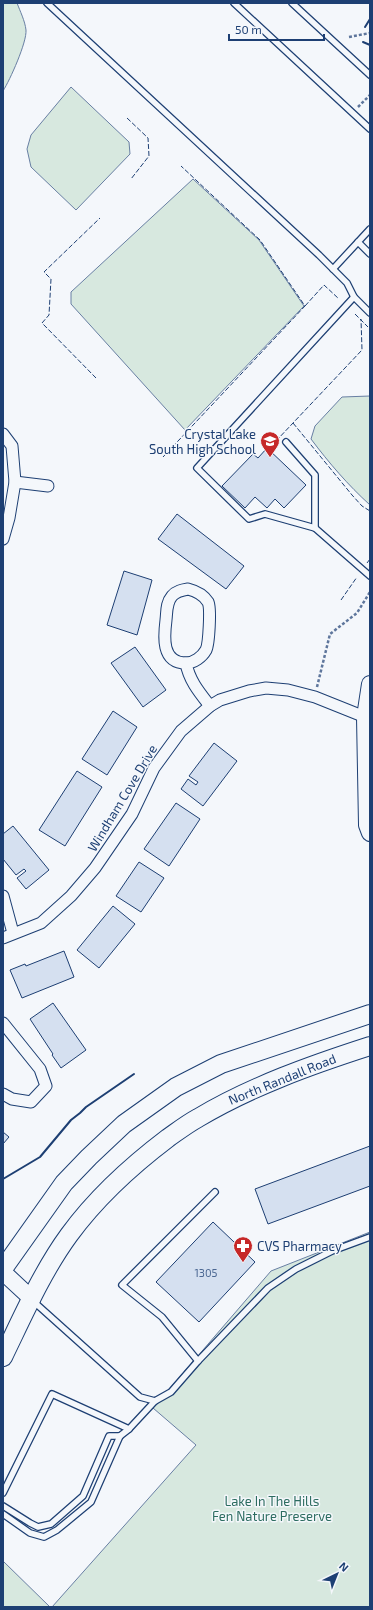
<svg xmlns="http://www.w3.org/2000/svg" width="373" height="1610" font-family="'Exo 2',sans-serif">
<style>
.green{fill:#d7e8df;stroke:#687fa3}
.building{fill:#d5e0f0;stroke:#1d3f73}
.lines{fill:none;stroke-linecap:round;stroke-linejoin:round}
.lane-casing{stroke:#1d3f73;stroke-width:8}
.street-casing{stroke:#1d3f73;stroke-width:13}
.secondary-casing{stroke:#1d3f73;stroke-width:18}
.primary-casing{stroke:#1d3f73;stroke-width:20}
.path{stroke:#5e769c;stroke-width:2.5;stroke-dasharray:3 2;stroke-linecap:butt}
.lane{stroke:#f4f7fb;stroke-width:5.5}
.street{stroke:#f4f7fb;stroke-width:11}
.secondary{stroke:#f4f7fb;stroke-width:16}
.primary{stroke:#f4f7fb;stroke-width:18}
.fence{stroke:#1d3f73;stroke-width:1;stroke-dasharray:5 2;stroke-linecap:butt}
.wall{stroke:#1d3f73;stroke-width:2}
.labels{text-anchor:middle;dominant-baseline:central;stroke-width:3;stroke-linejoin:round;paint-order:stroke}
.number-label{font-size:11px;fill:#4b6792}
.poi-label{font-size:13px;fill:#1d3f73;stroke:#f4f7fb;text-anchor:end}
.street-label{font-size:13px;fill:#1d3f73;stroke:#f4f7fb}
.park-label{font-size:13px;fill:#2c6c60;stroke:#f4f7fb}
</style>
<rect width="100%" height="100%" fill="#f4f7fb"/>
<!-- green -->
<g class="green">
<path d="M3 3H17C20 11 25 21 26 30 27 42 10 80 3 91Z"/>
<path d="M71 87 129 142 130 154 76 210 31 167 27 149 31 135Z"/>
<path d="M193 179 259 240 304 306 185 430 71 304V292Z"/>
<path d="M370 396V505C348 485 329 463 311 439L315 426 342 397Z"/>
<path d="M370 1232V1607H52L196 1445 153 1408 271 1271Z"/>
<path d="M3 1561 50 1607H3Z"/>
</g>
<!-- building -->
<g class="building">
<path d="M267 448 306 485 284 508 275 499 267 508 255 497 245 508 222 486 253 454 258 458Z"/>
<path d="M177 514 244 566 226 589 158 539Z"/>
<path d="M124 571 152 580 137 635 107 625Z"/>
<path d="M135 647 166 690 143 707 111 663Z"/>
<path d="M113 711 137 727 107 775 82 759Z"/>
<path d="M214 743 237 761 203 806 181 789 188 779 196 785 198 782 189 776Z"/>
<path d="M77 771 102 787 65 846 39 830Z"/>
<path d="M176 803 200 819 169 866 144 849Z"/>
<path d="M13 826 49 870 26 889 17 878 26 871 24 869 16 875 3 859V834Z"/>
<path d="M139 862 164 878 141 912 116 896Z"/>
<path d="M113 906 135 924 99 968 77 950Z"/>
<path d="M64 951 74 977 22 998 10 970 25 964 26 966Z"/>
<path d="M53 1003 86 1050 61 1068 52 1055 53 1054 30 1019Z"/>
<path d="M3 1132 9 1137 3 1144Z"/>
<path d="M370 1146V1186L268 1224 255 1189Z"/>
<path d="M213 1222 255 1262 199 1322 156 1282Z"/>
</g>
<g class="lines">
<defs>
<g id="lane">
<path d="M47 3 319 255 347 283 354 297 370 313"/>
<path d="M234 3 370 129"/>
<path d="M292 3 370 75"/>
<path d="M370 229 358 242 370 254"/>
<path d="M333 269 358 242"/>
<path d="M286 442 315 475V528L370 576"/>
<path d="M315 528 265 514 249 519 197 468 354 297"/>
<path d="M33 1301 140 1397 155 1401 171 1392 198 1361 268 1288 296 1269 332 1251 370 1237"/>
<path d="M198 1361 162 1317 122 1285 215 1192"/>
<path d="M3 1493 52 1394 129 1429 155 1401"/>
<path d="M3 1506 30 1523 38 1527 51 1524 83 1496 109 1436H120"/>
<path d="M3 1514 30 1533 44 1537 57 1530 91 1502 120 1436 129 1429"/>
</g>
<g id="street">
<path d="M3 434 12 446 15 482 9 518 3 539"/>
<path d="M15 482 48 486"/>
<path d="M188 589C196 591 203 594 208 602 211 608 209 644 206 650 202 657 194 663 186 663 161 663 164 636 166 620 167 612 166 603 172 596 176 591 182 590 188 589Z"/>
<path d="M186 663C189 680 199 692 210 706"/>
<path d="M3 896 13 933"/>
<path d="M3 938 41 923 71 896 95 868 132 814 154 768 181 731 210 706 220 700 249 691 266 688 288 690 315 697 365 717"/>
<path d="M3 1023 40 1069 46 1086 31 1102 12 1099 3 1094"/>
</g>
<g id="secondary">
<path d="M370 684 365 717 367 825 370 833"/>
<path d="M3 1272 32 1299"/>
</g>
<g id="primary">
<path d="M3 1269 64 1183 89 1157 124 1124 176 1087 221 1064 370 1014"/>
<path d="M3 1357C23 1316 42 1272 69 1235 96 1198 131 1166 168 1138 178 1131 187 1124 198 1118 252 1086 311 1065 370 1046"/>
</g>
</defs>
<!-- lane casing -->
<use href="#lane" class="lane-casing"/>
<!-- street casing -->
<use href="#street" class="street-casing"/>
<!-- secondary casing -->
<use href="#secondary" class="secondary-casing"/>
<!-- primary casing -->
<use href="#primary" class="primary-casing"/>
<!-- path -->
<g class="path">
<path d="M349 37 370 33"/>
<path d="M358 107 370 95"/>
<path d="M317 687 330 634 357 613 370 592"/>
</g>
<!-- lane -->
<use href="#lane" class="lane"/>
<!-- street -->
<use href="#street" class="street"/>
<!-- secondary -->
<use href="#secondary" class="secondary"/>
<!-- primary -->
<use href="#primary" class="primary"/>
<!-- fence -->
<g class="fence">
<path d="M127 118 148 138 149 156 131 179"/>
<path d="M305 306 324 285 339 299"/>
<path d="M355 314 368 327"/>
<path d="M96 378 42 323 49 315 51 279 44 272 100 218"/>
<path d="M293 423 352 495 362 506 370 511"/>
<path d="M276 441 362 350 361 319"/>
<path d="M163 457 305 306 260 240 181 166"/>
<path d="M367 563 370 559"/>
<path d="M341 600 357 577"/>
</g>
<!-- wall -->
<g class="wall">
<path d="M365 27 370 19"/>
<path d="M363 42 370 45"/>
<path d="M3 1179 40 1157 71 1120 80 1113 86 1107 134 1074"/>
</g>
</g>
<!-- icons -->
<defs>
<symbol id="school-pin" viewBox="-11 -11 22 30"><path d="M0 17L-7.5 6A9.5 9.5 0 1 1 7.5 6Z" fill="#c62828" stroke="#f4f7fb"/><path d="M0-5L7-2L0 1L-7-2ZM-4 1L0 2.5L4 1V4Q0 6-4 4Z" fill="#fff"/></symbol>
<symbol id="pharmacy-pin" viewBox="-11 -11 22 30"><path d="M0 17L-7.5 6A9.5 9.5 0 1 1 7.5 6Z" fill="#c62828" stroke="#f4f7fb"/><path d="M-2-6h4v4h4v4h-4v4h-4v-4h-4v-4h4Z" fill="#fff"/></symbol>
</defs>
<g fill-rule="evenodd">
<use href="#school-pin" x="259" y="430" width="22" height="30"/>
<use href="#pharmacy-pin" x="232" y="1235" width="22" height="30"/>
</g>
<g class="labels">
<!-- number labels -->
<g class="number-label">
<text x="206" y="1272">1305</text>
</g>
<!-- poi labels -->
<g class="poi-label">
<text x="256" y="434">Crystal Lake<tspan x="256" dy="15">South High School</tspan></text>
<text x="257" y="1246" text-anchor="start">CVS Pharmacy</text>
</g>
<!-- street labels -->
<g class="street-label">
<text transform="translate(122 798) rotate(-59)">Windham Cove Drive</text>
<text transform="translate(282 1079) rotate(-22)">North Randall Road</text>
</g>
<!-- park labels -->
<g class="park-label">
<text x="272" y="1501">Lake In The Hills<tspan x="272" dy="15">Fen Nature Preserve</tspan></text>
</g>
</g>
<!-- border -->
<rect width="373" height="1610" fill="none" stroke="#1d3f73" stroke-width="8"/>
<!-- north arrow -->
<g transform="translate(337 1574) rotate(43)" stroke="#f4f7fb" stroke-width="3" paint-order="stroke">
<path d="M0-3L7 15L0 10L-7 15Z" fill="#1d3f73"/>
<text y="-6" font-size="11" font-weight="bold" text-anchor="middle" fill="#1d3f73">N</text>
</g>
<!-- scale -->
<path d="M229 34v6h95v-6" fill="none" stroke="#1d3f73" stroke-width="2"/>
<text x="235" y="34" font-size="12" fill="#1d3f73" stroke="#f4f7fb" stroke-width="3" paint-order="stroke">50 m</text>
</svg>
